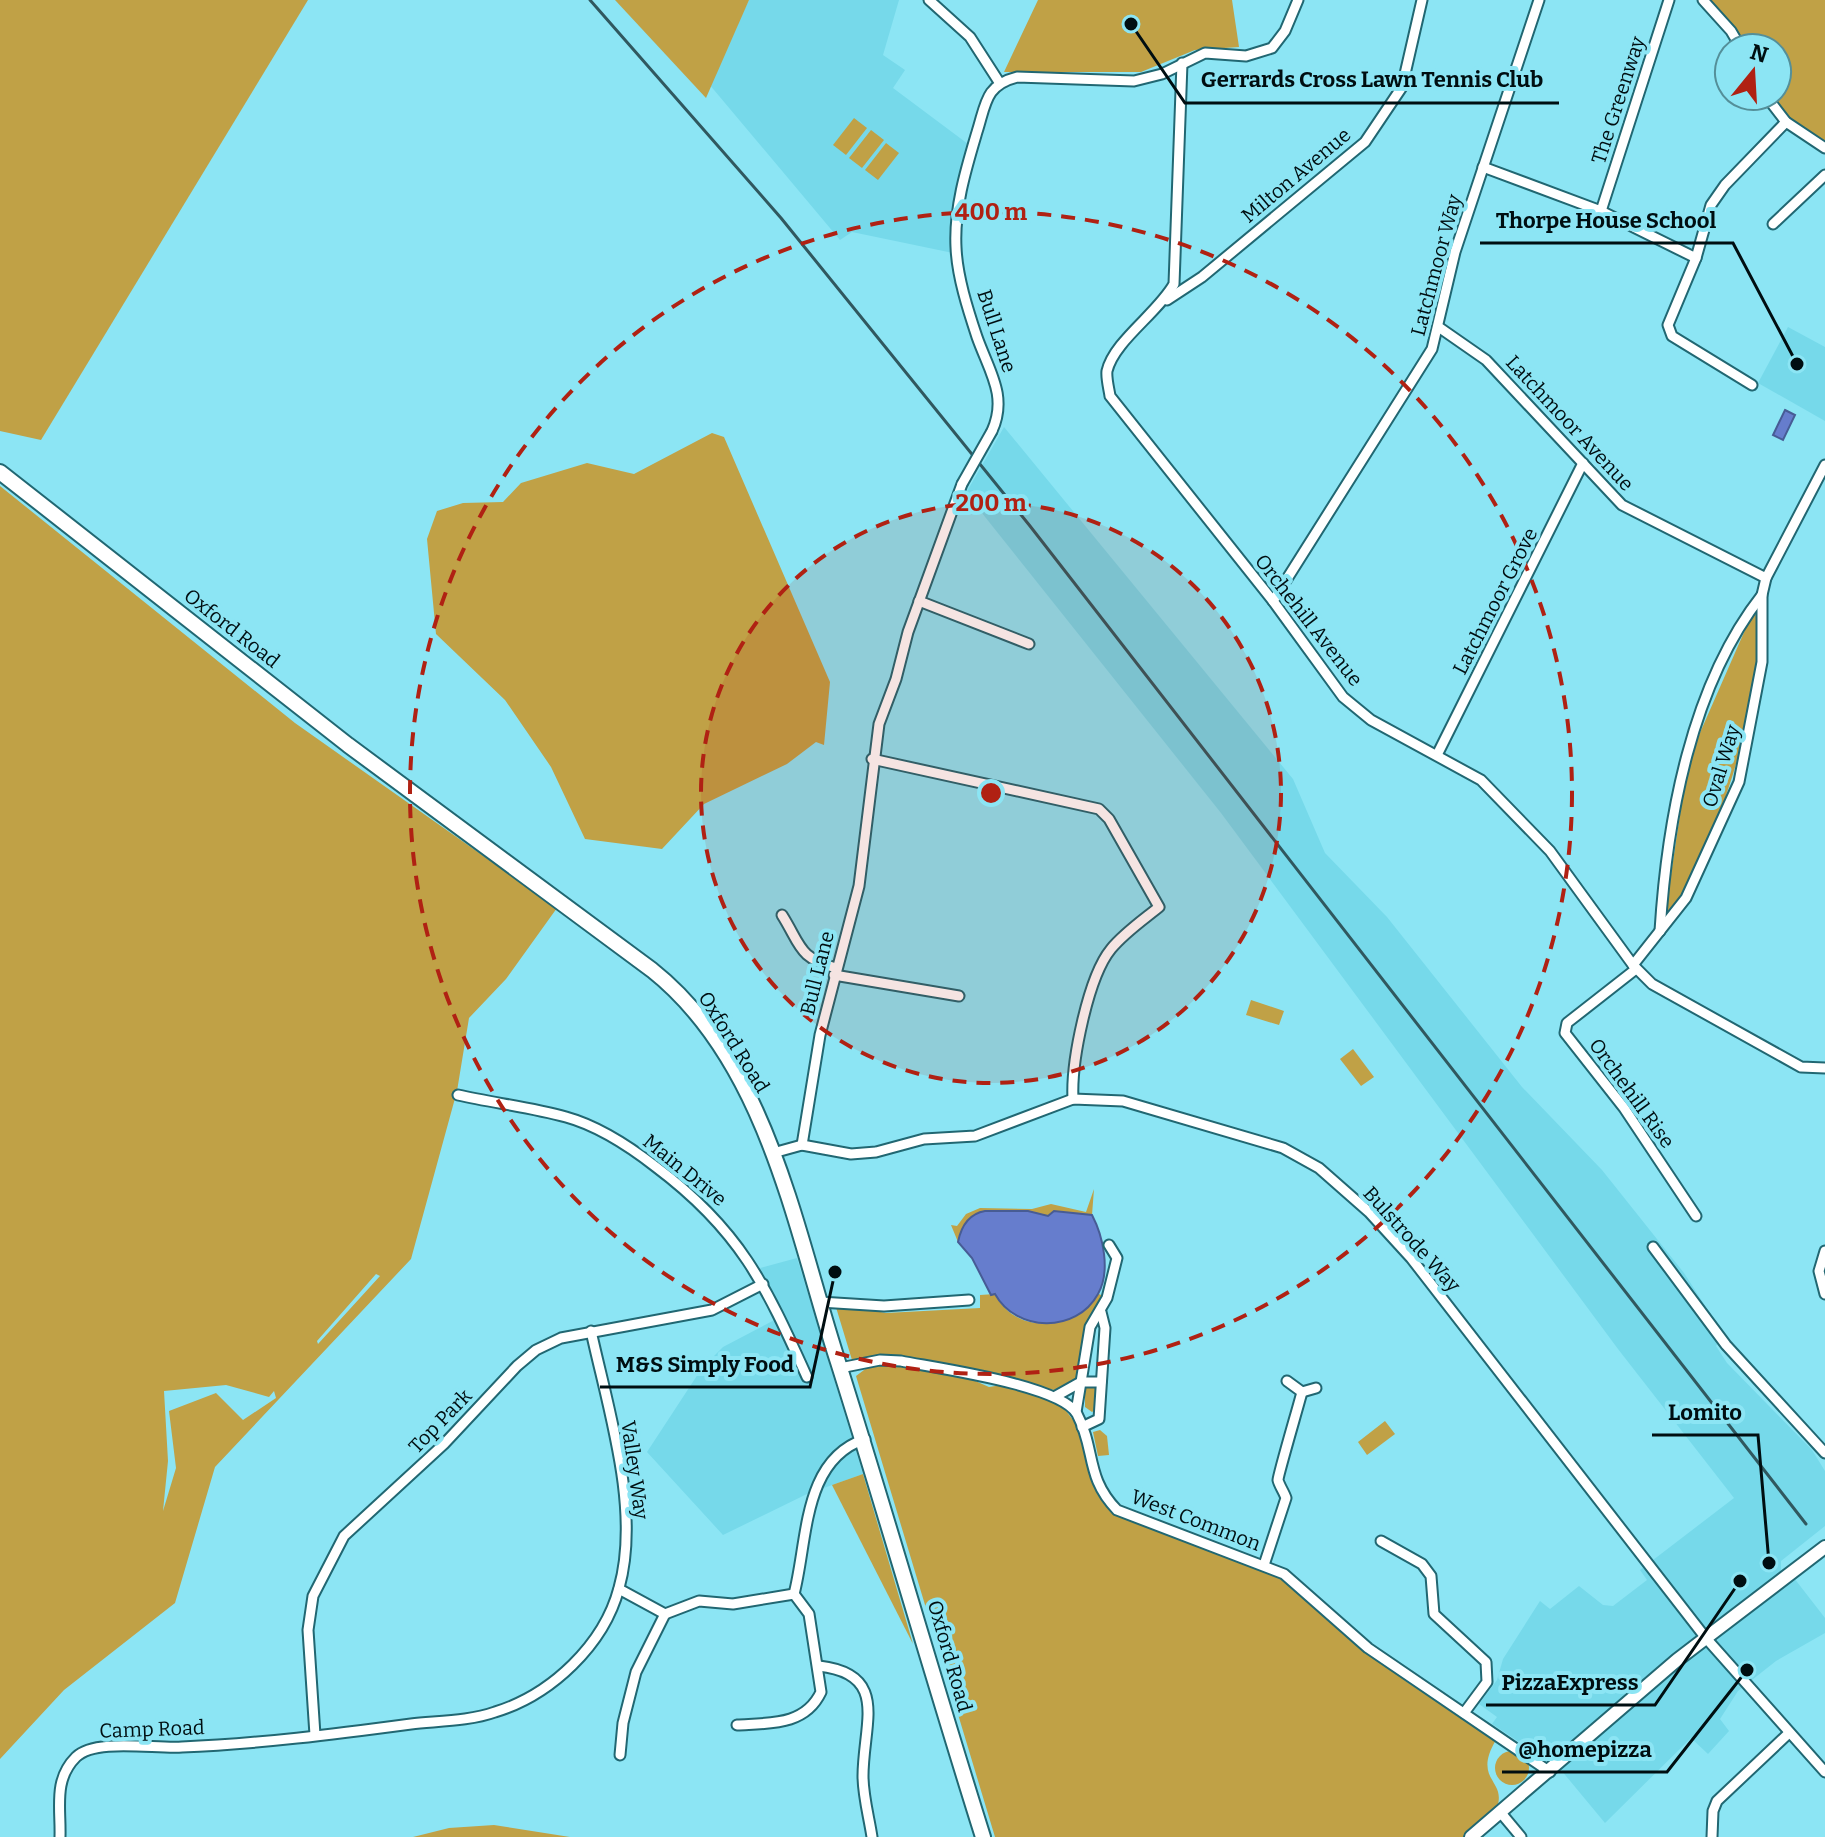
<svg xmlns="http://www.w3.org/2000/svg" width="1825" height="1837" font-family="Bitter,serif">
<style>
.built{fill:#76d9ea}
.green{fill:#c0a146;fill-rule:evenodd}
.water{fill:#667dcd;stroke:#475c95;stroke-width:2}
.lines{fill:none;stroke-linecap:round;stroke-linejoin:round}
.street-casing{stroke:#216772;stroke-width:13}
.secondary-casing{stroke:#216772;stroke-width:16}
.primary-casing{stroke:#216772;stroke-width:18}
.street{stroke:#fff;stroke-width:9}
.secondary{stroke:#fff;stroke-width:12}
.primary{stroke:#fff;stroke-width:14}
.rail{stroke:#30585f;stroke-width:3}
.street-bridge-casing{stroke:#216772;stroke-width:13;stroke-linecap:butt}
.street-bridge{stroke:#fff;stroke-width:9}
.ring{fill:none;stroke:#b02113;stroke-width:4;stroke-dasharray:14 10}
.labels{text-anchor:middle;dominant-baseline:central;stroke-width:8;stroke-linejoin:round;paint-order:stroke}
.street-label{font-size:20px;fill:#000e11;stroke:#8ce5f4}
.centre{fill:#b02113;stroke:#8ce5f4;stroke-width:4}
.ring-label{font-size:24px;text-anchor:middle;font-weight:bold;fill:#b02113;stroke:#8ce5f4;stroke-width:8;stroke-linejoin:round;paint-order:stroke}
.leader{fill:none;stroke:#000e11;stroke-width:3}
.callout-dot{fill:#000e11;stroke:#8ce5f4;stroke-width:3}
.callout-label{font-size:22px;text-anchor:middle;font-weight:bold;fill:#000e11;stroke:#8ce5f4;stroke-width:8;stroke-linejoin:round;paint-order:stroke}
</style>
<rect width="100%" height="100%" fill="#8ce5f4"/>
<!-- built -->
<g class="built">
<path d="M749 0H899L883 55 905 70 893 88 968 144 951 239 953 253 852 232 840 240 709 84Z"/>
<path d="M1788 327 1825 347V421L1758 383Z"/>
<path d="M1004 427 1293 779 1325 853 1387 917 1522 1087 1602 1170 1684 1273 1724 1335 1716 1346 1727 1363 1812 1450 1825 1471V1526L1781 1561V1575L1794 1578 1825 1618V1633L1776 1661 1738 1691 1720 1719 1729 1731 1708 1754 1691 1738 1605 1823 1561 1770 1564 1761 1545 1759 1492 1724 1497 1717 1479 1704 1497 1680 1503 1659 1540 1601 1550 1609 1579 1586 1603 1605 1613 1606 1647 1580 1640 1570 1734 1498 1618 1349 1221 813 966 493Z"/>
<path d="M797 1258 863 1474 807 1494 723 1535 647 1452 702 1368 723 1347 784 1315 760 1268Z"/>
</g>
<!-- green -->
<g class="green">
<path d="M0 0H308L41 440 0 431Z"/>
<path d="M615 0H749L706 98Z"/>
<path d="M1038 0H1232L1239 47 1195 50 1141 72H1004Z"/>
<path d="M1709 0H1825V145L1792 123 1771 96H1777V48H1742L1737 30Z"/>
<path d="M854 118 867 128 846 155 833 145Z"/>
<path d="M871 130 884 140 862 168 849 158Z"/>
<path d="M886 143 899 153 878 180 865 170Z"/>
<path d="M712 433 724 437 830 682 824 745 816 742 787 764 704 804 662 849 585 839 551 767 505 700 436 634 427 539 437 511 463 503 503 502 521 483 587 463 634 474Z"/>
<path d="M0 486 295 723 557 908 506 979 469 1018 457 1091 411 1259 215 1467 175 1603 64 1690 0 1759ZM376 1274 380 1276 318 1344 317 1341ZM226 1385 269 1397 274 1391 276 1398 243 1420 216 1393 169 1411 176 1468 163 1511 168 1461 164 1391Z"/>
<path d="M1752 614 1759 615C1757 704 1736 778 1701 860 1694 875 1683 903 1669 911L1666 908 1685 781 1699 735Z"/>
<path d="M1251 1000 1284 1011 1279 1025 1246 1015Z"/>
<path d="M1353 1049 1374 1077 1361 1086 1340 1059Z"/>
<path d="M1094 1189 1092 1215 1055 1211 1048 1216C1015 1208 966 1201 958 1242L951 1225 957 1226 966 1214 980 1208 1032 1209 1051 1204 1086 1212Z"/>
<path d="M995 1294C1019 1338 1070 1328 1099 1294L1103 1296 1086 1328 1077 1378 1054 1390 905 1358 852 1360 835 1304 886 1313 980 1308V1295Z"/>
<path d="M901 1365 964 1376 989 1387 1002 1385 1060 1403 1080 1429 1091 1476 1103 1502 1115 1513 1279 1576 1407 1682 1496 1740C1472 1780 1507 1780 1497 1807L1463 1837H995L856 1376 868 1367Z"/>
<path d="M1096 1385 1095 1410 1092 1412 1085 1407V1388Z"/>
<path d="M1385 1421 1395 1434 1367 1455 1358 1442Z"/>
<path d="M1100 1430 1107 1436 1109 1455 1098 1456 1093 1432Z"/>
<path d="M863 1474 913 1644 832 1485Z"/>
<circle cx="1512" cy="1768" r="17"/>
<path d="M494 1825 570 1837H413L449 1828Z"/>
</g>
<!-- water -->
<g class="water">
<path d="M1785 410 1795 415 1783 440 1773 435Z"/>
<path d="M985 1211H1028L1048 1216 1054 1211 1092 1215C1103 1236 1111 1271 1098 1294 1076 1334 1016 1332 995 1294L991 1295 972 1258 958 1242C961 1227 968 1214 985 1211Z"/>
</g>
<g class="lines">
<defs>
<g id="street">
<path d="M929 0 970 37 999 82"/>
<path d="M1703 0 1731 31 1741 48"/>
<path d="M1182 63 1174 284C1158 313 1114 341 1107 371 1106 378 1109 389 1110 396L1273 601 1343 697 1371 720 1481 780 1550 851 1633 965 1652 984 1801 1067 1825 1068"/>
<path d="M1766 96 1786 122 1825 148"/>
<path d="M1483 167 1601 211 1696 258"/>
<path d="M1601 211 1669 0"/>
<path d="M1773 224 1825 175"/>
<path d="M1167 300 1202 277 1365 142 1402 87 1422 0"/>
<path d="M1440 328 1486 360 1622 505 1766 578"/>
<path d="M1752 385 1672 336 1668 325 1696 258 1711 205 1725 185 1786 122"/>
<path d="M992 431C1008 396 989 371 977 337 968 310 957 276 956 247 954 208 966 169 977 132 986 104 985 85 1017 77L1134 81 1162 74 1205 53 1246 56 1272 48 1285 31 1298 0"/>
<path d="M919 601 1029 644"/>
<path d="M1273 601 1432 349 1455 252 1539 0"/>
<path d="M1437 755 1583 463"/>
<path d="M872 759 1099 809 1109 819 1159 907C1143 920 1124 933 1111 949 1088 977 1071 1062 1073 1099"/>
<path d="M782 915C801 945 798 958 836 968"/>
<path d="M1660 931C1667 820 1691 685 1762 595"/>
<path d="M1633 965 1686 898 1739 782 1762 662V595L1766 578 1825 465"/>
<path d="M1636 969 1567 1023 1565 1033 1624 1108 1696 1216"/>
<path d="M834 975 959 996"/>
<path d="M458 1095C493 1103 530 1107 566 1117 599 1126 629 1146 656 1167 740 1230 765 1284 807 1377"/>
<path d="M802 1145 820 1035 859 886 879 724 896 679 908 632 962 484"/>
<path d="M773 1153 802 1145 851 1154 876 1152 924 1139 975 1136 1073 1099 1123 1101 1283 1148 1319 1168 1369 1212 1411 1258 1705 1637 1825 1772"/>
<path d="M1653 1247 1726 1345 1825 1453"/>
<path d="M1825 1251 1819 1271 1825 1294"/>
<path d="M820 1302 884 1306 969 1300"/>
<path d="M840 1368 880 1360 901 1361C936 1368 1061 1385 1077 1414 1096 1450 1085 1477 1117 1510L1284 1574 1368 1648 1550 1772"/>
<path d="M1302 1392 1316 1388"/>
<path d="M1056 1396 1081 1382 1090 1327 1107 1298 1117 1258 1109 1245"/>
<path d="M1076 1412 1081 1382H1101"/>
<path d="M1082 1427 1099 1419 1105 1328 1101 1312"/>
<path d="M1381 1541 1422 1564 1431 1576 1434 1614 1486 1662 1487 1682 1464 1713"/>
<path d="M1264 1565 1286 1498C1284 1492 1279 1485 1278 1480 1278 1475 1299 1404 1302 1392L1287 1381"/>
<path d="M619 1589 665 1614"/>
<path d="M665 1614 699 1601 733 1604 794 1594C808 1541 802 1460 865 1439"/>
<path d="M819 1666C890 1674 863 1724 863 1776 863 1796 869 1817 872 1837"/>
<path d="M737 1725C769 1723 805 1726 821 1692L809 1614 794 1594"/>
<path d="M315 1735 308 1630 313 1596 344 1536 444 1444 517 1366 536 1350 561 1338 712 1310 763 1284"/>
<path d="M620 1755 623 1723 636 1672 665 1614"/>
<path d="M1501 1813 1521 1837"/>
<path d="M60 1837C61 1808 53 1780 76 1757 95 1738 155 1749 182 1747 258 1744 336 1734 411 1724 438 1721 470 1721 495 1712 551 1695 604 1645 619 1588 641 1510 608 1409 591 1331"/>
<path d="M1712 1837 1713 1811 1717 1801 1789 1733"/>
</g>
<path id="secondary" d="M1471 1837 1677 1660 1825 1547"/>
<path id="primary" d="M0 472 348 745 652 970C768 1062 795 1230 838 1362 888 1520 933 1679 983 1837"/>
</defs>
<!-- street casing -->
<use href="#street" class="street-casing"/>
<!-- secondary casing -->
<use href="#secondary" class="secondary-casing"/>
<!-- primary casing -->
<use href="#primary" class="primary-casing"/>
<!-- street -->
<use href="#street" class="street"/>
<!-- secondary -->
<use href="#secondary" class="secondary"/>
<!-- primary -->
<use href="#primary" class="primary"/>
<!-- rail -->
<path class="rail" d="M590 0 781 218 1030 526 1806 1524"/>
<defs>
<path id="street-bridge" d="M962 484 992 431"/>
</defs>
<!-- street-bridge casing -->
<use href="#street-bridge" class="street-bridge-casing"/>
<!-- street-bridge -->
<use href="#street-bridge" class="street-bridge"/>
</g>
<!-- distance rings -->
<circle cx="991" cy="793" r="290" fill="#b02113" fill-opacity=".12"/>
<g class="ring">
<circle cx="991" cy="793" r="290"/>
<circle cx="991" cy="793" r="581"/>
</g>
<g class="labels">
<!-- street labels -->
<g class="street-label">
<text transform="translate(1618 100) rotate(-72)">The Greenway</text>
<text transform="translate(1296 175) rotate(-40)">Milton Avenue</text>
<text transform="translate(1436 265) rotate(-75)">Latchmoor Way</text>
<text transform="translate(997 331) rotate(72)">Bull Lane</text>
<text transform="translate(1570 423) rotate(47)">Latchmoor Avenue</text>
<text transform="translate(1495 601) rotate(-63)">Latchmoor Grove</text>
<text transform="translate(1309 620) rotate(52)">Orchehill Avenue</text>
<text transform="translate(232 628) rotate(38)">Oxford Road</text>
<text transform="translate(1721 766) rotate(-73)">Oval Way</text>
<text transform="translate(817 973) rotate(-76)">Bull Lane</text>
<text transform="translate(734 1042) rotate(58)">Oxford Road</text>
<text transform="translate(1632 1093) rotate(54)">Orchehill Rise</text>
<text transform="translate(685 1170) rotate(39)">Main Drive</text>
<text transform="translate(1412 1239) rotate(48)">Bulstrode Way</text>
<text transform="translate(440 1421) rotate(-46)">Top Park</text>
<text transform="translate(635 1470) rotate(82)">Valley Way</text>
<text transform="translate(1196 1520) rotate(21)">West Common</text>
<text transform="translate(950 1656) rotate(74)">Oxford Road</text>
<text transform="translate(152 1729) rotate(-2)">Camp Road</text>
</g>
</g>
<circle cx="991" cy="793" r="12" class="centre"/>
<g class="ring-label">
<text x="991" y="220">400 m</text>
<text x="991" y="511">200 m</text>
</g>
<!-- callouts -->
<path class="leader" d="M1131 24L1185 103H1559M1797 364L1733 243H1480M835 1272L810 1387H600M1769 1563L1758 1435H1652M1740 1581L1655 1705H1486M1747 1670L1667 1772H1502"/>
<g class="callout-dot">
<circle cx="1131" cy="24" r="8"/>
<circle cx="1797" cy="364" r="8"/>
<circle cx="835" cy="1272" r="8"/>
<circle cx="1769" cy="1563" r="8"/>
<circle cx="1740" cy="1581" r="8"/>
<circle cx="1747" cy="1670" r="8"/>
</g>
<g class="callout-label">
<text x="1372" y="87">Gerrards Cross Lawn Tennis Club</text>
<text x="1606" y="228">Thorpe House School</text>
<text x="705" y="1372">M&amp;S Simply Food</text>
<text x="1705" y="1420">Lomito</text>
<text x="1570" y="1690">PizzaExpress</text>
<text x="1585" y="1757">@homepizza</text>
</g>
<!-- north arrow -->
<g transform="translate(1753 72) rotate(18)"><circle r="38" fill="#8ce5f4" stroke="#548f99" stroke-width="2"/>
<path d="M0-6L14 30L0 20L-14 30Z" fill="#b02113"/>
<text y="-12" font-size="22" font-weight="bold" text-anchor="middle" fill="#000e11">N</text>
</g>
</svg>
